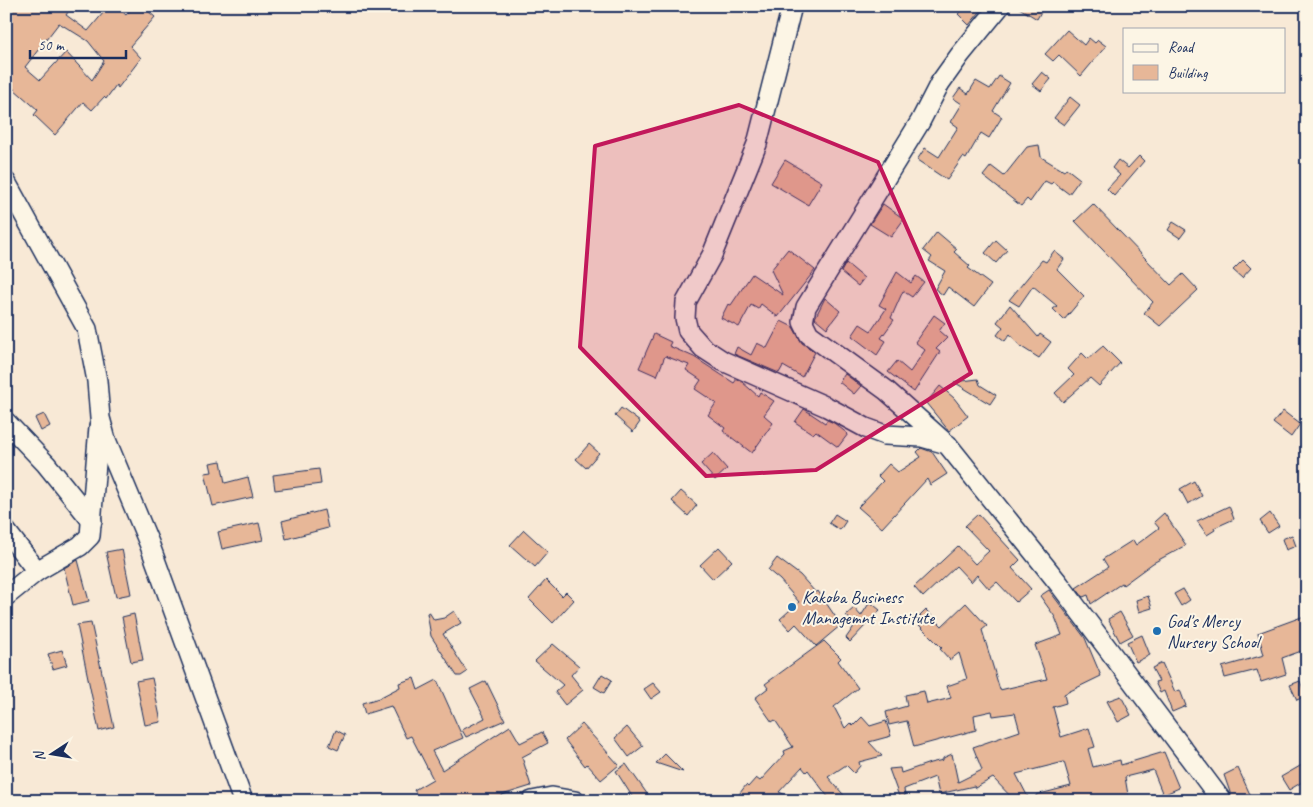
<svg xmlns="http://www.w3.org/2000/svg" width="1313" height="807" font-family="Caveat,sans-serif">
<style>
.building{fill:#e7b798;stroke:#1b2f5e;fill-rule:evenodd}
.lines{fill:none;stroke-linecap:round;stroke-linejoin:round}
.minor-casing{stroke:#1b2f5e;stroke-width:22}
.minor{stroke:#fcf5e5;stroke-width:19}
.marked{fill:#c2185b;fill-opacity:0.2;stroke:#c2185b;stroke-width:4;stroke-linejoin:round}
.poi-dot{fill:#1f6fb2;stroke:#fcf5e5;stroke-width:2}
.labels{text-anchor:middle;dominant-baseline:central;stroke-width:4;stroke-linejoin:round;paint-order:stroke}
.poi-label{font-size:18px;fill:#1b2f5e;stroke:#fcf5e5;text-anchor:start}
</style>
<rect width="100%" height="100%" fill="#f8e9d6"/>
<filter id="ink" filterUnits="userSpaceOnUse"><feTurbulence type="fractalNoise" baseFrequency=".02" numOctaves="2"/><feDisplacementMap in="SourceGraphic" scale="10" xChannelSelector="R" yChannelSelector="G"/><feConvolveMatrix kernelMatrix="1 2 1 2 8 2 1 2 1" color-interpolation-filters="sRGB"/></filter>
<g filter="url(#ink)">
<!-- building -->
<g class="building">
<path d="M6 6H72L66 15 88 31 109 6H116L126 15 134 6H142L155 17 130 46 141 58 118 88 116 85 106 99 104 97 92 110 83 102 55 135 34 115 38 110 6 82ZM59 23 88 41 104 61 92 80 66 52 40 80 25 67Z"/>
<path d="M966 6H985L969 25 958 14Z"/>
<path d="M1016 6H1044L1037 19Z"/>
<path d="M1067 30 1084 45 1089 38 1095 43 1098 40 1106 46 1081 76 1059 55 1053 61 1045 54Z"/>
<path d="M1042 72 1051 79 1041 91 1032 84Z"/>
<path d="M999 76 1010 83 993 111 1002 117 989 138 981 133 966 159 963 157 947 180 917 160 925 148 939 157 958 127 951 122 962 104 953 98 960 88 968 94 976 81 990 89Z"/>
<path d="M1070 97 1080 105 1064 125 1054 118Z"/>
<path d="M1039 145 1041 157 1064 171 1066 168 1080 179 1069 194 1053 182 1051 184 1045 181 1030 202 1027 199 1021 206 983 176 991 166 1004 176 1027 147Z"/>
<path d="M1139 156 1144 161 1114 196 1107 189 1120 175 1112 168 1118 160 1128 168Z"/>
<path d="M785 160 822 182 808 205 771 183Z"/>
<path d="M883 204 904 219 891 237 870 224Z"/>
<path d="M1093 204 1171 285 1183 274 1198 290 1160 326 1144 313 1153 302 1075 221Z"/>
<path d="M1173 222 1186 230 1180 238 1168 230Z"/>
<path d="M937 232 957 249 954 252 970 266 968 268 991 285 974 307 948 287 943 295 935 289 945 271 929 261 932 257 923 250Z"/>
<path d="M996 240 1007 250 996 263 985 253Z"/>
<path d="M788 249 815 270 778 317 761 304 758 309 751 305 739 327 721 318 728 304 731 305 752 274 783 295 771 270Z"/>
<path d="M1054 251 1064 259 1057 269 1084 296 1064 320 1053 309 1057 306 1033 286 1019 306 1009 300 1042 260 1046 262Z"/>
<path d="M1243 260 1251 268 1242 278 1233 270Z"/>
<path d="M846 263 864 278 858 286 841 272Z"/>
<path d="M897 272 911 283 916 276 924 282 912 297 903 291 891 318 894 320 881 338 886 341 877 355 852 336 860 324 871 331 886 309 879 305Z"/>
<path d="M825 298 840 311 827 328 815 318Z"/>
<path d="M1010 305 1038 337 1040 334 1051 342 1039 358 1020 346 1010 334 1005 341 997 335 1003 327 997 322Z"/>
<path d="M934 315 945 323 939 331 947 338 936 349 940 352 914 392 888 372 897 361 910 372 925 350 915 342Z"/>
<path d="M781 321 793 327 802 343 815 352 802 377 783 366 779 373 734 354 737 347 751 355 757 343 767 348Z"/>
<path d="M654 334 671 342 669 346 694 357 734 383 737 379 742 382 758 396 760 392 774 401 764 415 773 423 752 453 723 431 725 428 708 415 716 403 695 389 701 380 686 370 689 365 665 356 657 376 639 368Z"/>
<path d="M1103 346 1120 363 1099 386 1090 378 1063 402 1055 393 1074 375 1068 369 1082 353 1088 359Z"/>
<path d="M845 374 861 386 854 394 839 382Z"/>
<path d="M978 379 980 385 996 395 990 404 954 382Z"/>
<path d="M940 386 954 398 968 416 949 431 926 403Z"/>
<path d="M621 408 640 422 633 432 615 416Z"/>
<path d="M804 409 825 423 827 420 834 423 848 434 838 447 816 431 813 434 795 422Z"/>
<path d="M1283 411 1300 424 1291 437 1273 423Z"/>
<path d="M44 414 50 426 41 431 35 418Z"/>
<path d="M589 444 599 453 586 468 576 459Z"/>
<path d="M921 448 932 452 947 474 930 485 927 479 882 528 858 507 883 481 878 476 889 464 898 472 921 457 917 452Z"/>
<path d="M713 453 727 469 715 480 701 464Z"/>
<path d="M221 461 225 483 248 477 253 497 213 506 205 473 212 472 210 463Z"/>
<path d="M319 469 321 484 275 490 273 475Z"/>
<path d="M1194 481 1202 496 1188 504 1180 489Z"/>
<path d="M681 491 697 505 688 516 672 501Z"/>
<path d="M1229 506 1234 519 1214 528 1215 530 1207 535 1197 521Z"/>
<path d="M324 510 328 528 286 539 282 521Z"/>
<path d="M1164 513 1186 545 1153 563 1123 585 1122 583 1091 604 1088 595 1083 597 1076 588 1108 567 1103 559 1133 540 1136 545 1159 528 1154 522Z"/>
<path d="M1270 513 1279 526 1268 533 1260 521Z"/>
<path d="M835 514 846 521 840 530 829 523Z"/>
<path d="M978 514 1020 560 1012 568 1031 589 1016 602 997 582 989 589 977 575 971 582 956 566 923 597 914 587 958 546 975 564 989 551 965 526Z"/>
<path d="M259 523 263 540 222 549 218 532Z"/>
<path d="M524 530 548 552 535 567 510 545Z"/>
<path d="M1292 535 1296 546 1286 550 1282 539Z"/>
<path d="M719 547 732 561 713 579 700 565Z"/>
<path d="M122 549 131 594 116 597 106 552Z"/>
<path d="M777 558 800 575 816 593 818 591 841 625 816 646 796 624 790 630 780 619 799 602 780 580 768 570Z"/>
<path d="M78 560 89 601 73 605 64 568Z"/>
<path d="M546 580 562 596 566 592 574 600 553 623 529 599Z"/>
<path d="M1183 589 1190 600 1181 606 1174 594Z"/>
<path d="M1049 590 1085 638 1101 676 1064 694 1066 703 1053 707 1061 737 1089 728 1095 747 1088 749 1093 767 1120 760 1121 765 1164 752 1179 788 1163 795 1153 770 1125 777 1129 801H1036V795L1071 786 1064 762 1016 774 1030 801H1015L993 778 975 788 974 786 939 794 935 777 904 789 905 798 900 799 889 769 900 768 901 773 930 763 943 760V758L952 754 958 782 982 770 973 747 1020 731 1015 713 993 716 992 711 974 715 976 730 914 747 907 721 889 725 886 712 907 706 905 695 924 691 927 704 951 698 947 686 967 679 959 653 950 660 940 649 942 648 915 621 926 610 942 626 966 603 987 626 982 630 1000 690 1047 679 1035 645 1062 635 1055 617 1040 596Z"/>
<path d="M1148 596 1152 608 1139 612 1136 600Z"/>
<path d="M870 602 880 610 850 642 846 638 855 625 846 615 854 608 861 616Z"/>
<path d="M454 611 461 623 443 634 467 672 461 676H457L431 636 427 613 429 612 434 620 444 618Z"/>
<path d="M1120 612 1133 635 1120 642 1108 619Z"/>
<path d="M134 614 143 660 131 662 122 617Z"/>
<path d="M1307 615V649L1282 658 1286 674 1261 682 1257 670 1225 678 1222 667 1264 655 1258 633Z"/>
<path d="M91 623 114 727 99 731 77 625Z"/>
<path d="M1142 635 1150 655 1136 662 1127 642Z"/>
<path d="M824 641 841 658 838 661 858 688 834 707 845 728 850 723 853 726 862 717 870 726 886 721 891 736 869 742 882 756 859 762 860 766 854 773 846 765 828 777 849 801H831L808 770 806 772 802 767 779 792 799 801H734L746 785 748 787 756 778 760 781 785 754 784 751 793 747 775 720 772 722 755 698 768 688 765 684Z"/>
<path d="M553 644 579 666 571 675 583 690 565 705 555 692 563 685 535 661Z"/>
<path d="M62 650 67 665 53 669 48 654Z"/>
<path d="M1162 663 1175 692 1180 690 1186 706 1172 712 1164 691 1160 693 1155 682 1159 681 1152 668Z"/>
<path d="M602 674 612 680 604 693 594 687Z"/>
<path d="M152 678 161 722 145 725 136 681Z"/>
<path d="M414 678 418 690 437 680 463 738 432 751 442 770 510 726 520 743 542 732 548 743 522 757 531 786 502 795 503 798 494 801H421L414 790 433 779 411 736 406 738 391 706 365 714 362 703 379 698 400 687 399 683Z"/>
<path d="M486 681 505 720 466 737 462 730 485 718 470 689Z"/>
<path d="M1300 681 1306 696 1297 700 1290 685Z"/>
<path d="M653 683 661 692 651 699 644 689Z"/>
<path d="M1121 696 1131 715 1118 722 1107 701Z"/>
<path d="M582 724 619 765 601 780 587 764 585 766 565 740Z"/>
<path d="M627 727 643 746 629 757 615 738Z"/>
<path d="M336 730 345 735 338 750 329 746Z"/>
<path d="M665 754 683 772 656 763Z"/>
<path d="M1307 762V779L1289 790 1281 777Z"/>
<path d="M626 764 643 788 652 801H635L616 771Z"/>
<path d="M1238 768 1253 801H1233L1224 775Z"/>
</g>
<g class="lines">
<defs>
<g id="minor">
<path d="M792 6 757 144 712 255 686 302 685 318 688 331 703 348 723 361 827 407 866 428 885 435 922 437 947 444 1060 585 1222 801"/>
<path d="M6 182 87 329 97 381 100 418 106 440 149 543 243 801"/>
<path d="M6 422 46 464 92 521"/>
<path d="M942 440 886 390 809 334 803 322 806 307 920 122 940 83 960 55 1000 6"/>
<path d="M6 531 37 571"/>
<path d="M6 596 37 571 80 546 90 536 99 427"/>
<path d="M532 801 552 797 575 801"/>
</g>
</defs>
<!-- minor casing -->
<use href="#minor" class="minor-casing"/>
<!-- minor -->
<use href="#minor" class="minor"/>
</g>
</g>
<!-- marked area -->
<path class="marked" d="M739 105 878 162 971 373 816 470 706 476 580 347 595 146Z"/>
<!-- markers -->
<g class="poi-dot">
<circle cx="792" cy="607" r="5"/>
<circle cx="1157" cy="631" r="5"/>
</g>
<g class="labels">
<!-- poi labels -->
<g class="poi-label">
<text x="802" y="597">Kakoba Business<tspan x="802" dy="21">Managemnt Institute</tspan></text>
<text x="1167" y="621">God's Mercy<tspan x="1167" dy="21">Nursery School</tspan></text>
</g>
</g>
<!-- margin -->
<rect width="1313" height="807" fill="none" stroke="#fcf5e5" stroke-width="25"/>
<rect x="12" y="12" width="1288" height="782" fill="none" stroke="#1b2f5e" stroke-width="2" filter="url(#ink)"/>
<!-- legend -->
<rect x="1123" y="28" width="162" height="65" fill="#fcf5e5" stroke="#a2a6af"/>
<rect x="1133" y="44" width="25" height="8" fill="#fcf5e5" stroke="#a2a6af"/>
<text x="1168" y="52" font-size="15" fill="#1b2f5e">Road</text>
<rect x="1133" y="65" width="25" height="15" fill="#e7b798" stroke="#a2a6af"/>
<text x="1168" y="78" font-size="15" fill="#1b2f5e">Building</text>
<!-- north arrow -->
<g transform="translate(52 754) rotate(258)" stroke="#fcf5e5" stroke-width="4" paint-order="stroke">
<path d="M0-4L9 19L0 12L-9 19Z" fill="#1b2f5e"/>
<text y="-8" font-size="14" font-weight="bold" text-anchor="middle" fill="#1b2f5e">N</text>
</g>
<!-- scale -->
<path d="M30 50v8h96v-8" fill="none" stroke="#1b2f5e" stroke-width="2.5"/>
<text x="38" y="50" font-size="15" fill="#1b2f5e" stroke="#fcf5e5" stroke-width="4" paint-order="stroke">50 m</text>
</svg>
